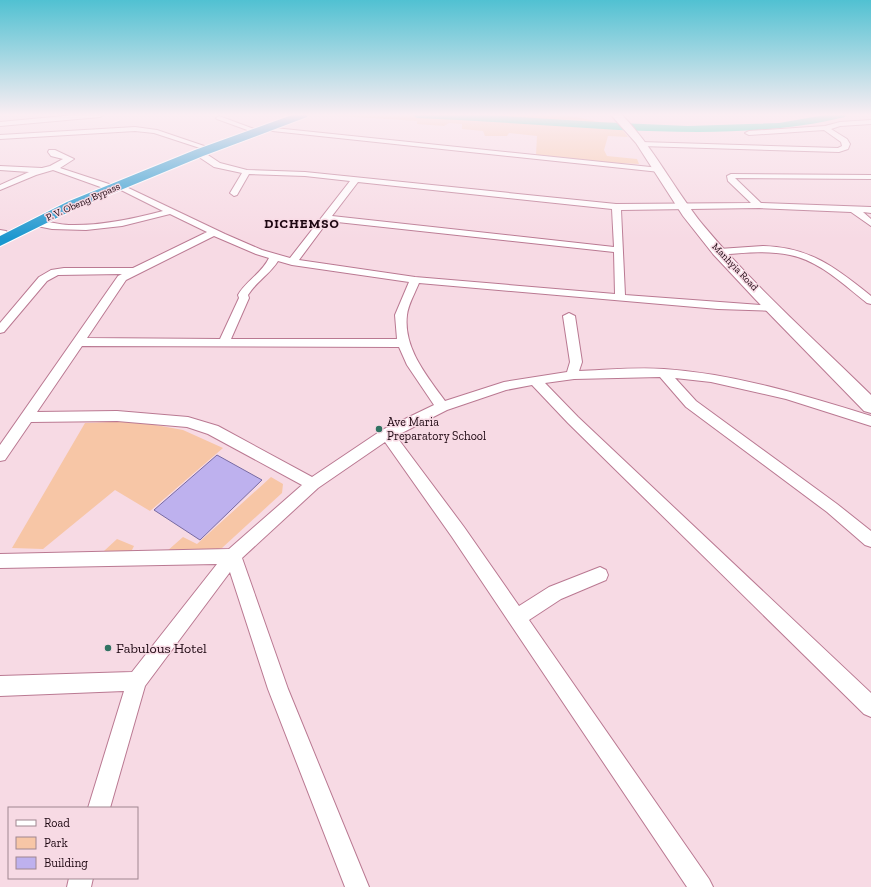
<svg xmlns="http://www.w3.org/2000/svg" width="871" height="887" font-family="'Zilla Slab',serif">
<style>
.green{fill:#f7c6a6}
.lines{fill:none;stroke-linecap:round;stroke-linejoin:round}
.river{fill:#0fd5b1;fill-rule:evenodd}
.building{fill:#beb1ee;stroke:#776aa2}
.street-casing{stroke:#ba7992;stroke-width:2}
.secondary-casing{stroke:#ba7992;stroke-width:2}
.highway-casing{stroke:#fff;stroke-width:2}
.street{fill:#fff;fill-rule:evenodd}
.secondary{fill:#fff;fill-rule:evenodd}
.highway{fill:#1b97cf;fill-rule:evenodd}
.poi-dot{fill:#317262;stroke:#f7dae4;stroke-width:1.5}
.labels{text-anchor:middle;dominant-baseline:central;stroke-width:3;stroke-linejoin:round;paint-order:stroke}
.far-street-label{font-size:10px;fill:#1d0711;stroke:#f7dae4}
.poi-label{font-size:12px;fill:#1d0711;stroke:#f7dae4;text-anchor:start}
.far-district-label{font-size:13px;font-weight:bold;letter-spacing:1px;fill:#1d0711;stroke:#f7dae4}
.near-poi-label{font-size:14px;fill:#1d0711;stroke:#f7dae4;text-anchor:start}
</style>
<rect width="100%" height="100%" fill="#f7dae4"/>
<!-- green -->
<g class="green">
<path d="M325 115H567L600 122 617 123 628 137 608 136 604 150 607 156 637 159 639 164 602 162 536 155 537 136 509 133 507 136H485L483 131 462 129V124L449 123 444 126 417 124V121Z"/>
<path d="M134 421 183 430 223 448 150 511 115 490 43 549 12 548 85 423Z"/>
<path d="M271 477 283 484 282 493 222 548 198 555 166 552 183 537 197 544Z"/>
<path d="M117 539 134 546 131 552 104 551Z"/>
</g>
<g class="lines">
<!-- river -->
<path class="river" d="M412 115H490L598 122 688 126 779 123 825 115H846L845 117C771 135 694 133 619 130 552 126 484 121 417 118Z"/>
</g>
<!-- building -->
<path class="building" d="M217 455 262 480 200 540 154 510Z"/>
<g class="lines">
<defs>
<g id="street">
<path d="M74 115H103L100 117 0 126V122Z"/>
<path d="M219 116 254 129 255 130 250 131 217 119 216 118Z"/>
<path d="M871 120V124L840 126 831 129 847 139 850 144 848 149 839 152 641 146 637 144 641 142 838 148 842 146 841 142 824 130 749 135 745 133 749 131 825 126 840 122Z"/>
<path d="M135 127 157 130 213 149 209 151 154 133 135 131 0 139V135Z"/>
<path d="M265 127 660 168 664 170 660 172 263 130V128Z"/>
<path d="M49 150H55L74 159 60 168 112 185 113 187 112 189H106L53 170 36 175 0 190V185L29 172 0 170V166L42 168 50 166 63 159 51 156 48 152Z"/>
<path d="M196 151H202L220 163 247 170 305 172 616 204 751 203 728 181 727 176 731 174 871 175V179L735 178 761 203 871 207V213L863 212 871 219V226L851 212 759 208 621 210 625 295 775 306 780 309 779 311 718 309 419 283C415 293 408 305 407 315 403 348 427 376 445 401L504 382 567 372 570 362 563 316 569 313 575 316 582 362 579 371C607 370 637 367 664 369 736 374 803 395 871 416V426L786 399 711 382 675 378 696 401 837 504 871 531V547L865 545 827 512 686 407 660 377 574 379 545 383 578 417 871 693V717L864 714 568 423 532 385 506 390 447 410 396 436 464 527 519 606 549 587 600 567 606 570 608 575 606 580 561 599 529 620 709 879 713 887H687L452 537 385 442 318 488 242 558 288 689 369 887H345L268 689 230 572 145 686 110 808H88L124 691 0 696V676L132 672 217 564 0 568V554L229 549 302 485 208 434 187 427 117 421 31 422 5 460 0 461V445L118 276 122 274 58 275 47 281 4 332 0 333V323L39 277 51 270 64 268H133L207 232 170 214 122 226 86 230 52 229 32 225 30 223 32 221C41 219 58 225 69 225 101 226 133 219 163 211L117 188 116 186 117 184H120L225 234 262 250 290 258 350 181 305 176 249 174 237 195 234 196 230 193 242 173 214 167 196 155ZM358 182 612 209 614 247 332 216ZM328 221 614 252 615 294 415 277 299 260ZM214 236 256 254 269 258C262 273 246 281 238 295L239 298 220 339 87 338 126 280ZM278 261 292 265 409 282 395 315 397 339H231L249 298 248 295C256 282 270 274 278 261ZM82 346 399 347 407 365 434 405 382 430 312 477 218 426 188 417 117 411 37 412Z"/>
<path d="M0 230 6 231 8 233 6 235 0 236Z"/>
<path d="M763 246C810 247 836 268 871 296V304L867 303C844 285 820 261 790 255 766 250 742 253 719 255L714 252 719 249Z"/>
<path d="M69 878H93L91 887H67Z"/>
</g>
<path id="secondary" d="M611 115H622C654 148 674 189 703 225 754 286 814 339 871 395V413L864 411 755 299 713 254 683 216 636 143Z"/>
<path id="highway" d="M292 115H308L307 117 203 156 77 208 0 246V236L67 202 195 150Z"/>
</defs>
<!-- street casing -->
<use href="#street" class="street-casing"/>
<!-- secondary casing -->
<use href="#secondary" class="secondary-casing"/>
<!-- highway casing -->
<use href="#highway" class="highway-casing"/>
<!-- street -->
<use href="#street" class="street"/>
<!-- secondary -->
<use href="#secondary" class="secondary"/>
<!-- highway -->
<use href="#highway" class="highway"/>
</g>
<!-- sky -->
<linearGradient id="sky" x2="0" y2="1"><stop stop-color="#51c1d2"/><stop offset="0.48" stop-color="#fbeef3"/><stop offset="1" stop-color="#fbeef3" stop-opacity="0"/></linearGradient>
<rect width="871" height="239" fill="url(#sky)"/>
<!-- markers -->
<g class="poi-dot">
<circle cx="379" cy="429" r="4"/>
<circle cx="108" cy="648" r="4"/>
</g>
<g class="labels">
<!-- far-street labels -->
<g class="far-street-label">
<text transform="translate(83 202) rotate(-24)">P. V. Obeng Bypass</text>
<text transform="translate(735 267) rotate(46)">Manhyia Road</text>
</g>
<!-- poi labels -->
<g class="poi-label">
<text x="387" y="422">Ave Maria<tspan x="387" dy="14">Preparatory School</tspan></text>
</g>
<!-- far-district labels -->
<g class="far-district-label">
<text x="302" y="223">DICHEMSO</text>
</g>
<!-- near-poi labels -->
<g class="near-poi-label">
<text x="116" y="648">Fabulous Hotel</text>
</g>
</g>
<!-- legend -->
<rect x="8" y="807" width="130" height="72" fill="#f7dae4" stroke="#a08690"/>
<rect x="16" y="820" width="20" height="6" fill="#ffffff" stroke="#a08690"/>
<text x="44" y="827" font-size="12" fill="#1d0711">Road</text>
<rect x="16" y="837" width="20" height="12" fill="#f7c6a6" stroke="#a08690"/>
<text x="44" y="847" font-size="12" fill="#1d0711">Park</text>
<rect x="16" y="857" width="20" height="12" fill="#beb1ee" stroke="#a08690"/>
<text x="44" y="867" font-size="12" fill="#1d0711">Building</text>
</svg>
